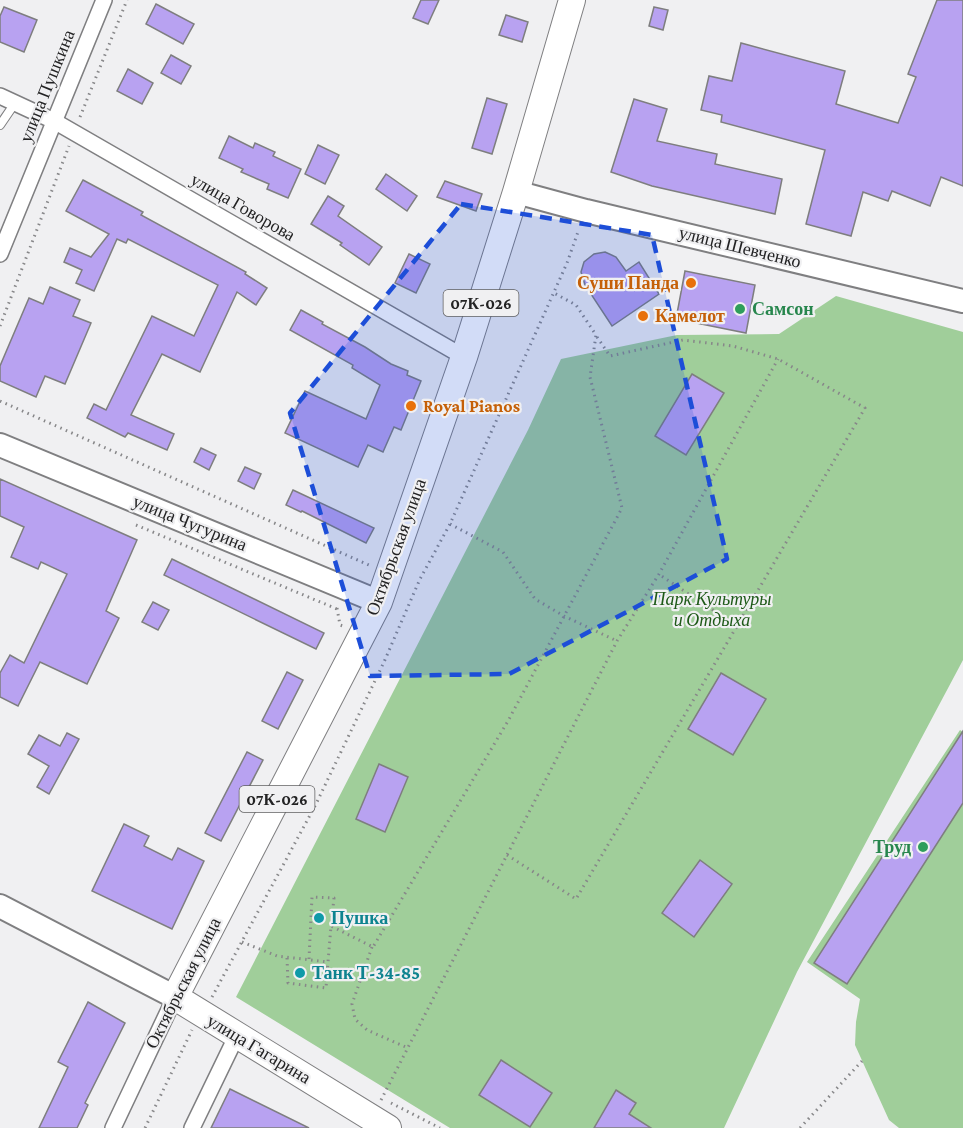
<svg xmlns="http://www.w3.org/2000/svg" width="963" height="1128" font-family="'Crimson Pro',serif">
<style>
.green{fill:#a0ce9a}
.building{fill:#b8a2f1;stroke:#7e7e7f;stroke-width:1.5}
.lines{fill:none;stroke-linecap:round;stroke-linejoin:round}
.lane-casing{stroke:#7f7f81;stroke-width:10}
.street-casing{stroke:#7f7f81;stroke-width:18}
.secondary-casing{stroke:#7f7f81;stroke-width:26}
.primary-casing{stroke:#7f7f81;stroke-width:28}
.path{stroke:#878789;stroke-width:3;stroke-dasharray:1.5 4.5;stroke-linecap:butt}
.lane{stroke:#fff;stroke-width:8}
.street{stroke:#fff;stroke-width:15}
.secondary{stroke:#fff;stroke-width:22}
.primary{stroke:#fff;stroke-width:26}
.marked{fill:#1d4ed8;fill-opacity:0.2;stroke:#1d4ed8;stroke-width:4.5;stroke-dasharray:12 8;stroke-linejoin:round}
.food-dot{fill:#e8710a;stroke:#f0f0f2;stroke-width:2}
.leisure-dot{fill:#2e9e5b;stroke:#f0f0f2;stroke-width:2}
.culture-dot{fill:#0f9aa8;stroke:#f0f0f2;stroke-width:2}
.labels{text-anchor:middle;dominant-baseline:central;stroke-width:4.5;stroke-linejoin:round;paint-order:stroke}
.shield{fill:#f0f0f2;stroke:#606062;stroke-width:1.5}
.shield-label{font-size:16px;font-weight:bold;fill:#232324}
.street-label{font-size:18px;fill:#232324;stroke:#f0f0f2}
.food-label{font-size:18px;font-weight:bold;fill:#c56008;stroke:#f0f0f2;text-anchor:start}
.leisure-label{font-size:18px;font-weight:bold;fill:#27864d;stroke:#f0f0f2;text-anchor:start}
.park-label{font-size:18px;font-style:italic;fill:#1e5a18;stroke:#f0f0f2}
.culture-label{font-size:18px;font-weight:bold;fill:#0d838f;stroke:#f0f0f2;text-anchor:start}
</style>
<rect width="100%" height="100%" fill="#f0f0f2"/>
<!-- green -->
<g class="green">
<path d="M836 296 963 332V660L797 972 724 1128H450L236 997 528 430 561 359 677 335 779 334Z"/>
<path d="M960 730 963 732V1128H899L889 1120 855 1045 856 1022 860 999 807 962Z"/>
</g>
<!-- building -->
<g class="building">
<path d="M421 0H439L428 24 413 18Z"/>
<path d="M937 0H963V186L941 177 930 206 892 191 888 201 863 192 851 236 806 224 825 150 721 122 722 115 701 110 709 76 732 81 741 43 845 71 836 104 898 123 916 77 908 74Z"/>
<path d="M156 4 194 24 183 44 146 24Z"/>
<path d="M4 7 37 20 24 52 0 42V16Z"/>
<path d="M654 7 668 10 663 30 649 26Z"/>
<path d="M506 15 528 22 522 42 499 35Z"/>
<path d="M171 55 191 66 181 84 161 73Z"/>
<path d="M128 69 153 83 142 104 117 91Z"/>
<path d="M487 98 507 104 492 154 472 148Z"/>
<path d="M634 99 667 109 657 141 717 154 715 164 782 179 775 214 652 186 611 172Z"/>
<path d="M229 136 253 148 255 143 275 152 273 156 301 169 288 198 267 189 269 184 241 172 243 169 219 158Z"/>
<path d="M318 145 339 155 325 184 305 174Z"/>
<path d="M386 174 417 196 407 211 376 189Z"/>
<path d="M83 180 143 212 141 215 246 272 245 274 267 288 256 305 237 292 200 372 162 354 131 415 174 434 167 450 128 433 125 437 87 418 94 404 106 410 152 316 194 336 218 285 128 239 126 243 117 239 94 291 76 283 82 270 64 262 70 248 91 257 109 234 66 211Z"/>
<path d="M445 181 482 194 476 211 437 197Z"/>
<path d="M328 196 344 206 338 216 382 247 369 265 340 245 342 243 311 224Z"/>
<path d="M605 252 616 257 626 271 639 262 659 294 612 326 585 285 581 272 584 262 594 254Z"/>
<path d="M409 254 430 264 416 293 395 283Z"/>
<path d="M685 271 755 285 746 333 676 319Z"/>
<path d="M50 287 80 300 73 316 91 323 65 384 45 376 36 397 0 381V366L29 298 43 304Z"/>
<path d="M301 310 323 322 322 324 365 347 391 364 408 371 407 375 421 381 401 430 394 427 383 452 368 445 358 467 285 433 305 391 366 419 380 385 352 368 353 365 290 330Z"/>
<path d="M692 374 724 393 686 455 655 436Z"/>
<path d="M201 448 216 455 209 470 194 462Z"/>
<path d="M245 467 261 474 254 489 238 481Z"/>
<path d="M0 479 137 540 106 611 119 618 87 684 40 662 18 706 0 697V673L10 655 24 663 67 574 41 562 38 569 11 557 24 527 0 516Z"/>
<path d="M293 490 374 528 366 543 302 511 301 512 286 505Z"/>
<path d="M172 559 324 633 316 649 164 575Z"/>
<path d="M153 602 169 610 158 630 142 622Z"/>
<path d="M287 672 303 680 278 729 262 721Z"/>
<path d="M721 673 766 699 733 755 688 729Z"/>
<path d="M963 731V803L847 984 814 963Z"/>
<path d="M67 733 79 739 49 794 37 787 49 766 28 754 39 735 60 746Z"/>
<path d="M247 752 263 760 221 841 205 833Z"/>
<path d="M379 764 408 777 385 832 356 819Z"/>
<path d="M124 824 149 836 144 846 172 860 178 848 204 861 172 929 92 891Z"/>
<path d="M700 860 732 884 694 937 662 913Z"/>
<path d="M88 1002 125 1023 85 1103 88 1105 77 1128H39L68 1067 58 1062Z"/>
<path d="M501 1060 552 1093 530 1127 479 1095Z"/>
<path d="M230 1089 309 1128H211Z"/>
<path d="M616 1090 636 1103 629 1114 651 1128H594Z"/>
</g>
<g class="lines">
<defs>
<path id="lane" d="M0 125 15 103"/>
<g id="street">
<path d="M0 96 54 121 464 357"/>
<path d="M0 254 104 0"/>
<path d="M113 1128 175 997"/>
<path d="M192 1128 237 1035"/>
</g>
<g id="secondary">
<path d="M516 192 586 211 963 301"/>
<path d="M0 445 379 602"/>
<path d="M0 906 175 997"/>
</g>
<path id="primary" d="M388 1128 175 997 379 602 464 357 516 192 572 0"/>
</defs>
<!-- lane casing -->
<use href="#lane" class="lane-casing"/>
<!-- street casing -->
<use href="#street" class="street-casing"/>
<!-- secondary casing -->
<use href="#secondary" class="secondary-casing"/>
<!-- primary casing -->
<use href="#primary" class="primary-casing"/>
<!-- path -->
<g class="path">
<path d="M80 117 127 0"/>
<path d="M0 326 69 146"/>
<path d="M597 337 610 356 683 340 733 346 778 359 865 408 737 626 660 575"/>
<path d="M0 401 371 566"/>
<path d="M450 524 503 552 535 599 564 616 617 641"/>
<path d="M136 525 337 609"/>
<path d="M337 608 340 625 343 626"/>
<path d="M507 855 576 899 737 626"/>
<path d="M242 942 277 956 328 962 331 926 373 947 508 721 622 508 590 377 596 335 576 305 554 293"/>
<path d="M372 947 352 1004 355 1019 367 1030 408 1048"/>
<path d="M287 958 288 983 326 988 328 962"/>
<path d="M309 959 312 897 334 898 331 926"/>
<path d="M212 997 316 804 384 662 420 579 450 524 567 263 579 229"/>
<path d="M381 1100 617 641 659 574 778 359"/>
<path d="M391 1103 440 1128"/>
<path d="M145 1128 192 1030"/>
<path d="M800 1128 862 1061"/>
</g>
<!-- lane -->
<use href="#lane" class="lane"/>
<!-- street -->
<use href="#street" class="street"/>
<!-- secondary -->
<use href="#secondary" class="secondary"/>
<!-- primary -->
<use href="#primary" class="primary"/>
</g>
<!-- marked area -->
<path class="marked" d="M461 204 652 235 727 559 509 674 370 676 290 413Z"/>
<!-- markers -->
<g class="food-dot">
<circle cx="691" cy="283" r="6"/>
<circle cx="643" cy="316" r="6"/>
<circle cx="411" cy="406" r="6"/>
</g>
<g class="leisure-dot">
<circle cx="740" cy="309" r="6"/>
<circle cx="923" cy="847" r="6"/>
</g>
<g class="culture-dot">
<circle cx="319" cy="918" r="6"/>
<circle cx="300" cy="973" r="6"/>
</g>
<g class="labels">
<!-- shield labels -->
<g class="shield">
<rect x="443.5" y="290" width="75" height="26" rx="4.5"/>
<rect x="239.5" y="786" width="75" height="26" rx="4.5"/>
</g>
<g class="shield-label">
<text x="481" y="303">07К-026</text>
<text x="277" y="799">07К-026</text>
</g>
<!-- street labels -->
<g class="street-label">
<text transform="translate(47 86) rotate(-68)">улица Пушкина</text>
<text transform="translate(243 207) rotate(30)">улица Говорова</text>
<text transform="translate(740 247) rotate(14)">улица Шевченко</text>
<text transform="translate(190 523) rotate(22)">улица Чугурина</text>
<text transform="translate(396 547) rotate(-70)">Октябрьская улица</text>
<text transform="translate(183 983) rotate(-63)">Октябрьская улица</text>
<text transform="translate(259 1049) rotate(31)">улица Гагарина</text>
</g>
<!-- food labels -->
<g class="food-label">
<text x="679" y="283" text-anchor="end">Суши Панда</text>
<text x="655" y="316">Камелот</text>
<text x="423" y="406">Royal Pianos</text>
</g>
<!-- leisure labels -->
<g class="leisure-label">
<text x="752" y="309">Самсон</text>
<text x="911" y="847" text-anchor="end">Труд</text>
</g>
<!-- park labels -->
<g class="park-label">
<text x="712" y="599">Парк Культуры<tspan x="712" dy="21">и Отдыха</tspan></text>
</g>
<!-- culture labels -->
<g class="culture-label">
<text x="331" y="918">Пушка</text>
<text x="312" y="973">Танк Т-34-85</text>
</g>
</g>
</svg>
